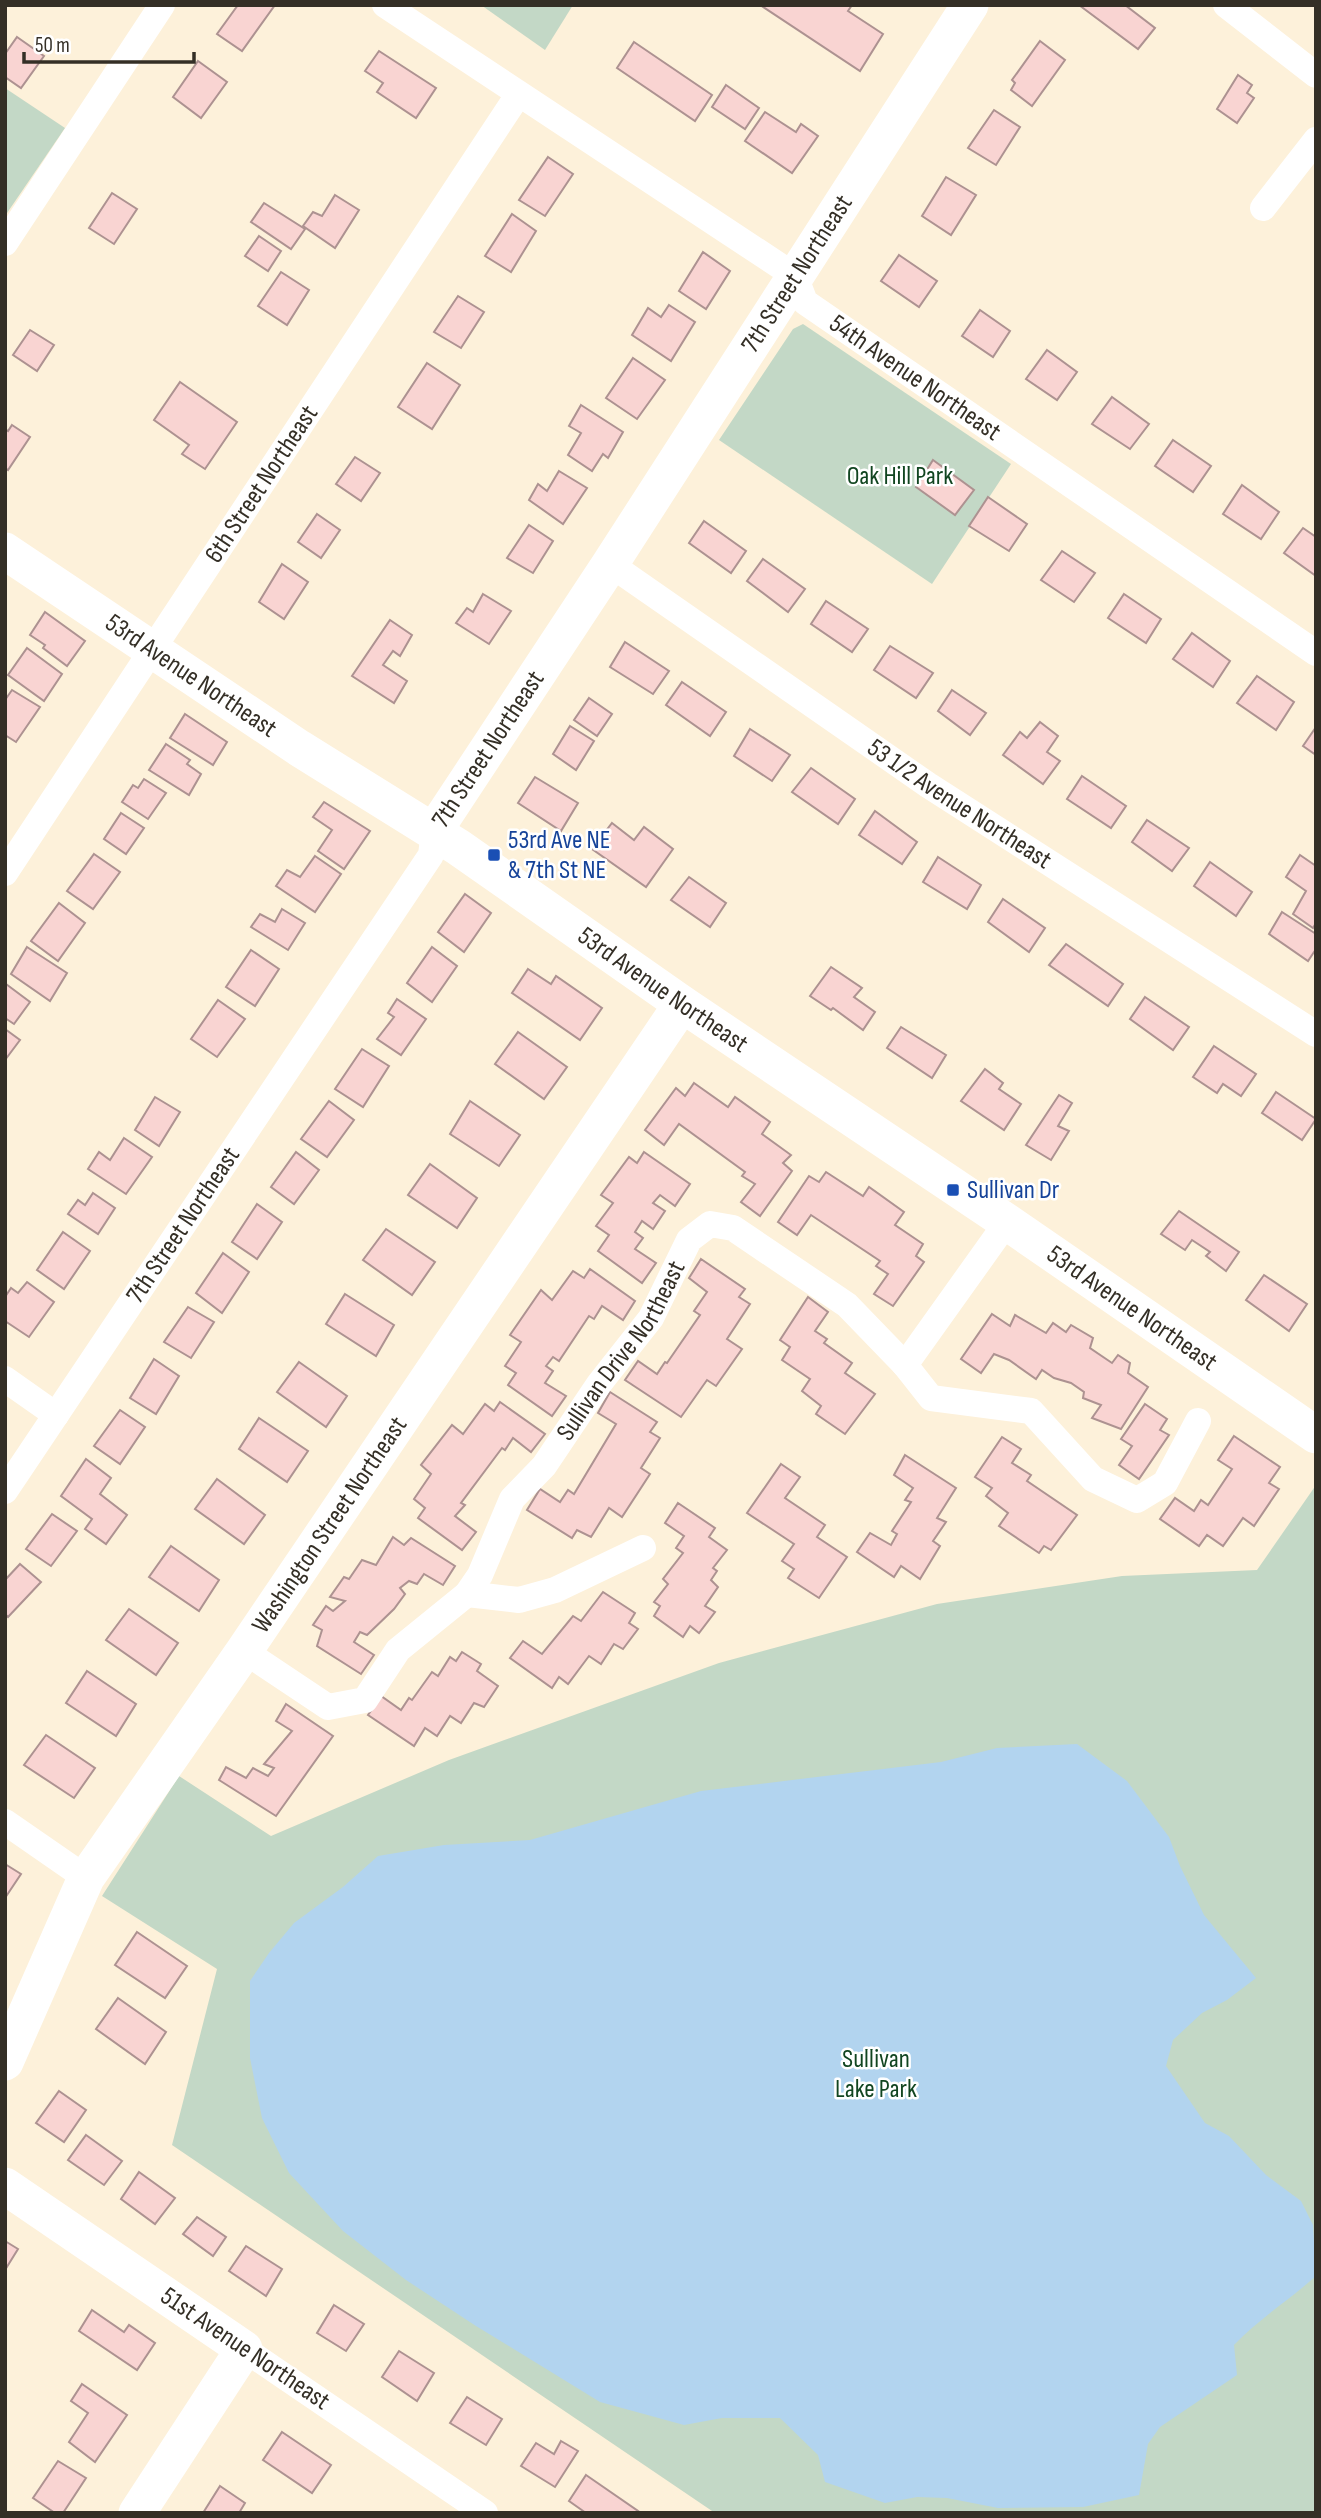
<svg xmlns="http://www.w3.org/2000/svg" width="1321" height="2518" font-family="'Sofia Sans Condensed',sans-serif">
<style>
.green{fill:#c3d8c6}
.water{fill:#b2d4ef}
.building{fill:#f9d4d2;stroke:#ad9291;stroke-width:2}
.lines{fill:none;stroke-linecap:round;stroke-linejoin:round}
.street{stroke:#fff;stroke-width:26}
.secondary{stroke:#fff;stroke-width:37}
.transit-dot{fill:#1a4fb4;stroke:#fff;stroke-width:2.5}
.labels{text-anchor:middle;dominant-baseline:central;stroke-width:5;stroke-linejoin:round;paint-order:stroke}
.street-label{font-size:26px;fill:#342f26;stroke:#fff}
.park-label{font-size:26px;fill:#114520;stroke:#fff}
.transit-label{font-size:26px;fill:#164399;stroke:#fff;text-anchor:start}
</style>
<rect width="100%" height="100%" fill="#fdf1da"/>
<!-- green -->
<g class="green">
<path d="M481 5H573L545 50Z"/>
<path d="M5 88 65 128 5 216Z"/>
<path d="M803 324 1011 464 932 584 719 440 793 329Z"/>
<path d="M1316 1485V2513H715L172 2145 217 1969 102 1896 179 1776 271 1836 449 1760 719 1663 937 1604 1122 1576 1257 1570Z"/>
</g>
<!-- water -->
<path class="water" d="M1077 1744 1127 1781 1169 1837 1180 1866 1204 1915 1256 1978 1227 2000 1202 2013 1173 2040 1166 2066 1205 2123 1229 2136 1266 2175 1301 2201 1313 2225 1316 2276C1289 2300 1259 2319 1234 2345L1237 2375 1160 2427 1148 2444 1139 2495 1083 2507 998 2508 947 2498 917 2497 885 2503 825 2482 818 2455 780 2418H722L684 2425 600 2402 476 2326 406 2280 343 2231 289 2173 262 2118 250 2058V1981L269 1953 294 1923 343 1887 378 1856 444 1845 530 1840 701 1791 941 1762 997 1748Z"/>
<!-- building -->
<g class="building">
<path d="M238 5H275L242 51 217 34Z"/>
<path d="M760 5H852L848 11 883 34 860 71Z"/>
<path d="M1079 5H1125L1155 28 1138 49Z"/>
<path d="M17 37 44 56 21 88 5 77V54Z"/>
<path d="M1040 41 1065 60 1032 106 1011 90 1015 83 1012 80Z"/>
<path d="M634 42 712 95 695 121 617 68Z"/>
<path d="M379 51 436 88 416 118 377 92 383 83 365 71Z"/>
<path d="M198 61 227 82 201 118 173 97Z"/>
<path d="M1238 75 1252 85 1247 93 1254 98 1237 123 1217 109Z"/>
<path d="M726 85 759 108 745 129 712 107Z"/>
<path d="M994 110 1020 127 996 165 968 148Z"/>
<path d="M765 112 796 132 801 124 818 136 792 173 745 141Z"/>
<path d="M548 157 573 174 545 216 519 200Z"/>
<path d="M946 177 976 195 951 235 922 216Z"/>
<path d="M112 193 137 209 114 244 89 228Z"/>
<path d="M335 195 359 210 335 248 303 226 313 212 322 216Z"/>
<path d="M264 203 305 229 291 249 251 222Z"/>
<path d="M512 214 536 231 511 272 485 256Z"/>
<path d="M259 236 281 251 268 271 245 256Z"/>
<path d="M703 252 730 271 706 309 679 291Z"/>
<path d="M899 255 937 281 919 307 881 281Z"/>
<path d="M281 272 309 290 287 325 258 306Z"/>
<path d="M458 296 484 312 461 348 434 332Z"/>
<path d="M669 305 695 322 671 361 632 335 648 308 661 317Z"/>
<path d="M980 310 1010 331 993 357 962 336Z"/>
<path d="M30 330 54 345 37 371 13 355Z"/>
<path d="M1047 350 1077 372 1057 400 1026 379Z"/>
<path d="M633 358 665 380 637 419 606 398Z"/>
<path d="M427 363 460 385 432 429 398 407Z"/>
<path d="M180 382 237 422 205 469 182 454 189 445 154 420Z"/>
<path d="M1112 397 1149 424 1130 449 1092 424Z"/>
<path d="M581 405 623 432 608 458 603 454 592 471 568 455 581 433 569 426Z"/>
<path d="M12 425 30 437 8 470 5 468V429L8 431Z"/>
<path d="M1173 440 1211 466 1193 492 1155 466Z"/>
<path d="M355 457 380 473 361 501 336 484Z"/>
<path d="M933 460 974 490 955 515 916 487Z"/>
<path d="M559 471 587 488 563 524 529 500 538 484 547 491Z"/>
<path d="M1242 485 1279 512 1261 539 1223 514Z"/>
<path d="M988 497 1027 524 1009 551 969 526Z"/>
<path d="M317 514 340 530 321 558 298 542Z"/>
<path d="M704 521 746 551 731 573 689 543Z"/>
<path d="M529 525 553 541 533 573 507 558Z"/>
<path d="M1303 528 1316 537V576L1284 553Z"/>
<path d="M1062 551 1095 573 1074 602 1041 580Z"/>
<path d="M763 559 805 589 788 612 747 581Z"/>
<path d="M282 564 308 582 284 619 259 602Z"/>
<path d="M483 594 511 611 489 644 456 623 467 608 473 612Z"/>
<path d="M1124 594 1161 619 1146 643 1108 618Z"/>
<path d="M826 601 868 629 852 652 811 624Z"/>
<path d="M45 612 85 641 67 666 43 648 45 645 30 635Z"/>
<path d="M390 620 412 635 400 656 393 651 383 665 407 681 394 703 352 676Z"/>
<path d="M1192 633 1230 661 1213 687 1173 659Z"/>
<path d="M625 642 669 671 653 694 610 667Z"/>
<path d="M890 646 933 673 916 698 874 670Z"/>
<path d="M27 648 62 674 44 701 8 675Z"/>
<path d="M1257 676 1294 702 1276 730 1237 703Z"/>
<path d="M682 682 726 712 710 736 666 705Z"/>
<path d="M12 690 40 707 16 742 5 735V700Z"/>
<path d="M952 690 986 713 970 735 938 711Z"/>
<path d="M589 698 612 714 597 736 574 720Z"/>
<path d="M185 714 227 742 213 765 170 738Z"/>
<path d="M1040 722 1058 736 1047 752 1060 761 1043 784 1003 755 1020 732 1027 738Z"/>
<path d="M570 726 594 741 576 770 553 754Z"/>
<path d="M1316 727V755L1303 746Z"/>
<path d="M750 729 790 755 772 781 734 756Z"/>
<path d="M166 744 190 760 187 764 201 774 189 795 149 770Z"/>
<path d="M811 768 855 799 838 824 792 792Z"/>
<path d="M1082 776 1126 806 1111 828 1067 799Z"/>
<path d="M535 777 578 803 561 831 518 803Z"/>
<path d="M144 779 166 793 148 819 122 802 133 785 138 788Z"/>
<path d="M324 802 370 831 344 869 318 851 332 830 313 817Z"/>
<path d="M875 811 917 842 902 864 859 835Z"/>
<path d="M121 813 144 828 126 854 104 839Z"/>
<path d="M1147 820 1189 848 1172 871 1132 842Z"/>
<path d="M612 823 634 840 644 827 673 849 646 887 592 849Z"/>
<path d="M94 854 120 872 93 909 67 891Z"/>
<path d="M1300 855 1316 866V923L1313 928 1293 914 1306 891 1286 877Z"/>
<path d="M315 856 341 874 315 912 276 886 287 870 300 877Z"/>
<path d="M938 857 981 885 967 909 923 882Z"/>
<path d="M1210 862 1252 892 1236 916 1194 886Z"/>
<path d="M689 877 726 903 710 927 671 900Z"/>
<path d="M465 894 491 913 464 952 438 932Z"/>
<path d="M1003 899 1045 928 1029 952 988 922Z"/>
<path d="M59 903 85 923 58 961 31 941Z"/>
<path d="M282 909 305 923 288 950 251 927 260 914 275 922Z"/>
<path d="M1282 912 1316 934V949L1308 961 1269 934Z"/>
<path d="M1066 944 1123 984 1108 1006 1049 965Z"/>
<path d="M27 947 67 973 50 1001 11 974Z"/>
<path d="M432 947 457 966 432 1002 407 983Z"/>
<path d="M251 950 279 969 255 1006 226 987Z"/>
<path d="M831 967 862 988 854 997 875 1012 863 1030 833 1008 831 1010 810 996Z"/>
<path d="M528 969 551 984 556 976 602 1008 580 1040 512 993Z"/>
<path d="M6 984 30 1002 14 1024 5 1018Z"/>
<path d="M1145 997 1189 1027 1173 1050 1130 1019Z"/>
<path d="M397 999 426 1019 401 1055 377 1039 394 1017 388 1013Z"/>
<path d="M218 1000 245 1019 217 1057 191 1039Z"/>
<path d="M901 1027 946 1055 932 1078 887 1048Z"/>
<path d="M5 1029 20 1040 5 1060Z"/>
<path d="M518 1032 567 1067 544 1099 495 1064Z"/>
<path d="M1214 1046 1256 1074 1241 1096 1223 1084 1217 1093 1193 1077Z"/>
<path d="M362 1049 389 1066 363 1107 335 1089Z"/>
<path d="M985 1069 1003 1083 999 1089 1021 1104 1004 1130 961 1101Z"/>
<path d="M694 1083 728 1107 735 1097 770 1122 762 1134 791 1155 783 1163 792 1171 760 1216 741 1202 755 1184 742 1176 745 1172 679 1124 664 1145 645 1130 676 1088 685 1096Z"/>
<path d="M1276 1092 1316 1119 1302 1140 1262 1113Z"/>
<path d="M1059 1095 1072 1103 1058 1126 1069 1131 1051 1160 1026 1145Z"/>
<path d="M155 1097 180 1112 159 1146 135 1130Z"/>
<path d="M329 1101 354 1120 327 1157 301 1139Z"/>
<path d="M470 1101 520 1135 499 1166 450 1134Z"/>
<path d="M124 1138 152 1157 126 1194 88 1169 99 1152 110 1160Z"/>
<path d="M296 1152 319 1170 294 1204 271 1187Z"/>
<path d="M644 1152 690 1184 675 1206 660 1195 653 1203 665 1211 653 1229 642 1221 635 1232 643 1238 635 1249 656 1263 642 1283 598 1251 609 1235 596 1226 613 1203 601 1195 629 1157 637 1163Z"/>
<path d="M430 1164 477 1198 457 1228 408 1195Z"/>
<path d="M826 1172 863 1196 869 1187 904 1212 895 1225 923 1244 916 1256 924 1262 893 1306 874 1294 888 1274 876 1266 880 1261 811 1215 797 1235 778 1222 809 1176 819 1182Z"/>
<path d="M93 1193 115 1208 98 1234 68 1214 78 1200 85 1205Z"/>
<path d="M257 1204 282 1222 257 1259 232 1242Z"/>
<path d="M1179 1211 1239 1252 1226 1271 1206 1256 1210 1252 1192 1240 1185 1250 1161 1234Z"/>
<path d="M386 1229 435 1262 412 1295 363 1260Z"/>
<path d="M63 1232 90 1251 64 1289 37 1270Z"/>
<path d="M223 1253 249 1272 222 1313 196 1293Z"/>
<path d="M701 1259 745 1289 739 1297 750 1304 727 1339 742 1349 716 1386 707 1380 681 1417 625 1380 638 1361 657 1374 665 1362 667 1363 700 1315 694 1311 707 1292 689 1278Z"/>
<path d="M590 1269 635 1301 623 1320 602 1306 594 1319 589 1316 559 1361 553 1357 546 1366 553 1371 545 1383 566 1396 552 1416 508 1385 516 1373 505 1366 521 1342 510 1335 541 1290 552 1300 573 1271 584 1278Z"/>
<path d="M1264 1275 1307 1304 1289 1331 1246 1300Z"/>
<path d="M27 1282 54 1302 29 1337 5 1321V1297L11 1288 18 1293Z"/>
<path d="M345 1294 394 1325 376 1356 326 1324Z"/>
<path d="M808 1297 828 1312 815 1331 827 1339 824 1343 852 1363 845 1373 875 1394 845 1434 816 1414 821 1406 802 1391 810 1379 782 1360 790 1347 780 1340Z"/>
<path d="M188 1307 214 1322 191 1358 164 1342Z"/>
<path d="M992 1314 1010 1326 1015 1315 1046 1333 1053 1323 1066 1332 1071 1325 1093 1338 1090 1348 1112 1363 1118 1355 1130 1363 1128 1373 1148 1387 1121 1429 1092 1418 1101 1405 1083 1398 1084 1392 1071 1383 1054 1378 1042 1370 1036 1379 1009 1360 994 1354 981 1373 961 1359Z"/>
<path d="M154 1359 179 1376 156 1414 130 1398Z"/>
<path d="M299 1362 347 1396 326 1427 277 1392Z"/>
<path d="M610 1392 657 1422 650 1432 660 1438 641 1468 650 1474 622 1517 609 1508 591 1537 577 1530 572 1538 527 1510 540 1489 560 1502 568 1490 574 1494 616 1424 598 1413Z"/>
<path d="M500 1402 545 1434 531 1452 513 1438 505 1450 502 1448 461 1503 465 1505 455 1516 476 1532 462 1550 418 1518 425 1508 414 1499 431 1474 421 1465 452 1425 463 1434 485 1404 494 1411Z"/>
<path d="M1145 1404 1167 1419 1160 1430 1169 1435 1139 1479 1119 1465 1132 1446 1121 1439Z"/>
<path d="M120 1410 145 1427 120 1464 94 1446Z"/>
<path d="M259 1418 308 1451 287 1482 239 1449Z"/>
<path d="M1234 1436 1280 1467 1269 1483 1279 1489 1254 1526 1243 1518 1223 1546 1207 1535 1199 1546 1160 1519 1175 1498 1194 1511 1201 1500 1208 1505 1232 1469 1218 1460Z"/>
<path d="M1002 1437 1021 1449 1012 1463 1031 1475 1027 1481 1077 1515 1051 1550 1044 1546 1039 1553 999 1526 1008 1513 986 1496 992 1488 975 1477Z"/>
<path d="M905 1455 956 1488 937 1518 946 1522 933 1541 940 1546 920 1579 901 1566 894 1577 857 1552 870 1533 891 1545 897 1534 892 1531 911 1502 905 1500 913 1488 894 1475Z"/>
<path d="M86 1459 111 1478 100 1494 127 1515 106 1544 85 1529 92 1519 61 1496Z"/>
<path d="M781 1464 800 1477 785 1498 825 1525 817 1537 847 1557 819 1598 788 1578 794 1569 782 1561 794 1544 747 1513Z"/>
<path d="M217 1479 265 1515 244 1544 195 1509Z"/>
<path d="M678 1503 715 1528 709 1537 727 1550 713 1568 717 1571 711 1580 718 1587 705 1606 715 1612 699 1633 690 1626 683 1637 654 1616 660 1606 654 1602 668 1584 663 1579 683 1553 676 1548 684 1536 665 1523Z"/>
<path d="M52 1514 77 1531 51 1566 26 1549Z"/>
<path d="M393 1537 404 1545 411 1538 455 1566 443 1585 424 1574 417 1584 409 1581 400 1588 405 1594 394 1609 367 1635 360 1632 354 1642 374 1655 361 1674 317 1646 322 1630 313 1625 326 1606 333 1611 345 1601 330 1597 344 1577 349 1579 362 1560 376 1565Z"/>
<path d="M171 1546 219 1580 199 1611 149 1577Z"/>
<path d="M20 1564 41 1582 8 1617 5 1614V1580Z"/>
<path d="M603 1592 635 1613 629 1623 638 1629 623 1649 614 1644 601 1664 589 1656 568 1684 559 1677 552 1688 510 1658 523 1641 542 1654 573 1616 581 1621Z"/>
<path d="M129 1609 178 1643 156 1675 106 1640Z"/>
<path d="M462 1652 481 1664 477 1671 498 1686 484 1707 474 1703 461 1723 450 1716 437 1736 425 1728 414 1746 368 1715 381 1696 401 1710 409 1698 412 1700 432 1672 438 1676 450 1657 456 1661Z"/>
<path d="M87 1671 136 1704 116 1736 66 1703Z"/>
<path d="M286 1704 333 1736 276 1816 219 1780 226 1767 246 1778 253 1768 268 1776 274 1768 264 1764 292 1731 276 1721Z"/>
<path d="M46 1735 95 1768 74 1798 24 1765Z"/>
<path d="M5 1864 21 1874 5 1898Z"/>
<path d="M137 1932 187 1966 165 1998 115 1965Z"/>
<path d="M118 1998 166 2032 145 2064 96 2029Z"/>
<path d="M59 2091 86 2110 64 2142 36 2123Z"/>
<path d="M86 2135 122 2161 104 2185 68 2160Z"/>
<path d="M139 2172 175 2198 155 2224 121 2199Z"/>
<path d="M197 2217 226 2237 213 2256 183 2234Z"/>
<path d="M5 2241 18 2249 5 2270Z"/>
<path d="M246 2246 282 2269 266 2296 229 2271Z"/>
<path d="M334 2305 364 2324 346 2351 317 2333Z"/>
<path d="M92 2310 124 2332 129 2325 155 2343 137 2370 79 2331Z"/>
<path d="M399 2351 434 2373 417 2401 382 2377Z"/>
<path d="M82 2384 127 2415 95 2462 69 2442 88 2413 71 2401Z"/>
<path d="M467 2397 502 2419 486 2445 450 2423Z"/>
<path d="M282 2432 331 2465 312 2493 263 2460Z"/>
<path d="M561 2441 578 2451 555 2487 521 2466 536 2443 554 2454Z"/>
<path d="M58 2461 86 2478 63 2513H55L33 2498Z"/>
<path d="M586 2475 638 2511 636 2513H586L569 2501Z"/>
<path d="M220 2486 245 2503 239 2513H203Z"/>
</g>
<g class="lines">
<!-- street -->
<g class="street">
<path id="s1" d="M385 5 795 276 805 302 1316 653"/>
<path d="M1226 5 1316 75"/>
<path d="M1263 208 1316 140"/>
<path d="M5 243 162 5"/>
<path id="s2" d="M610 564 928 785 1316 1034"/>
<path id="s3" d="M5 873 518 95"/>
<path d="M905 1365 1007 1222"/>
<path d="M5 1379 56 1415"/>
<path id="s4" d="M5 1491 431 855 434 831"/>
<path d="M467 1594 519 1600 555 1590 643 1548"/>
<path id="s5" d="M244 1651 328 1707 365 1700 398 1650 467 1594 480 1575 512 1499 544 1466 599 1384 651 1318 689 1240 710 1224 733 1228 847 1305 905 1365 931 1398 1031 1411 1093 1479 1137 1500 1165 1483 1198 1421"/>
<path d="M5 1822 86 1878"/>
<path d="M244 2349 485 2513"/>
</g>
<!-- secondary -->
<g class="secondary">
<path id="s6" d="M5 551 299 748 458 847 682 1004 1007 1222 1316 1435"/>
<path id="s7" d="M434 831 610 564 970 5"/>
<path id="s8" d="M5 2062 86 1878 244 1651 682 1004"/>
<path d="M5 2186 244 2349 137 2513"/>
</g>
</g>
<!-- markers -->
<g class="transit-dot">
<rect x="487" y="848" width="14" height="14" rx="3.5"/>
<rect x="946" y="1183" width="14" height="14" rx="3.5"/>
</g>
<g class="labels">
<!-- street labels -->
<g class="street-label">
<text stroke="none"><textPath href="#s7" startOffset="665">7th Street Northeast</textPath></text>
<text stroke="none"><textPath href="#s1" startOffset="653">54th Avenue Northeast</textPath></text>
<text stroke="none"><textPath href="#s3" startOffset="466">6th Street Northeast</textPath></text>
<text stroke="none"><textPath href="#s6" startOffset="224">53rd Avenue Northeast</textPath></text>
<text stroke="none"><textPath href="#s7" startOffset="98">7th Street Northeast</textPath></text>
<text stroke="none"><textPath href="#s2" startOffset="424">53 1/2 Avenue Northeast</textPath></text>
<text stroke="none"><textPath href="#s6" startOffset="791">53rd Avenue Northeast</textPath></text>
<text stroke="none"><textPath href="#s4" startOffset="320">7th Street Northeast</textPath></text>
<text stroke="none"><textPath href="#s6" startOffset="1358">53rd Avenue Northeast</textPath></text>
<text stroke="none"><textPath href="#s5" startOffset="578">Sullivan Drive Northeast</textPath></text>
<text stroke="none"><textPath href="#s8" startOffset="630">Washington Street Northeast</textPath></text>
<text transform="translate(245 2349) rotate(34)">51st Avenue Northeast</text>
</g>
<!-- park labels -->
<g class="park-label">
<text x="900" y="476">Oak Hill Park</text>
<text x="876" y="2059">Sullivan<tspan x="876" dy="30">Lake Park</tspan></text>
</g>
<!-- transit labels -->
<g class="transit-label">
<text x="508" y="840">53rd Ave NE<tspan x="508" dy="30">&amp; 7th St NE</tspan></text>
<text x="967" y="1190">Sullivan Dr</text>
</g>
</g>
<!-- border -->
<rect width="1321" height="2518" fill="none" stroke="#342f26" stroke-width="14"/>
<!-- scale -->
<path d="M24 52v10h170v-10" fill="none" stroke="#342f26" stroke-width="3.5"/>
<text x="35" y="52" font-size="21" fill="#342f26" stroke="#ffffff" stroke-width="5" paint-order="stroke">50 m</text>
</svg>
